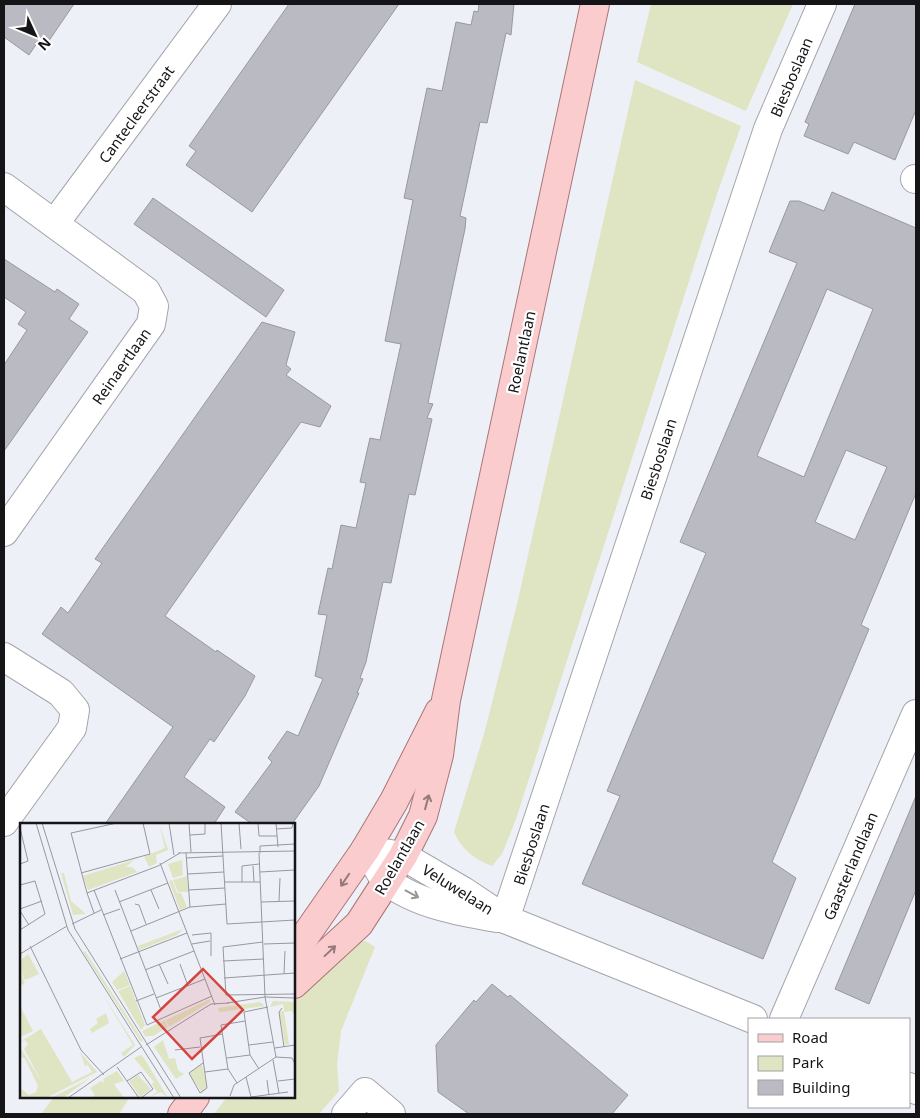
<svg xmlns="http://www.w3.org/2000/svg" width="920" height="1118" font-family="'Noto Sans',sans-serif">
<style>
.green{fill:#dfe4c2}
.building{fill:#babac2;stroke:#9898a0;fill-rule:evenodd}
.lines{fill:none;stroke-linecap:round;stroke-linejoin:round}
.minor-casing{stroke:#a4a5ad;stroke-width:30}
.major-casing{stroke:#a97678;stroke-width:30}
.minor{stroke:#fff;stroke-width:28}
.major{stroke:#fbcccd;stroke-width:28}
.oneway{stroke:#947a7c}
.oneway2{stroke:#969697}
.labels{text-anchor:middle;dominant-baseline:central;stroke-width:4.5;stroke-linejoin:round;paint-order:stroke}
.street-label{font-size:15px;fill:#151518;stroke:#fff}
.inset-road{fill:none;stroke:#97989e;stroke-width:1}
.view{fill:#d44540;fill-opacity:0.15;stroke:#d44540;stroke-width:2.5}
.inset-edge{fill:none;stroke:#151518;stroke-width:2.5}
</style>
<rect width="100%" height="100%" fill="#eef0f8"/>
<!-- green -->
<g class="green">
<path d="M651 4H793L746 111 637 62Z"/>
<path d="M635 80 741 126 718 191 516 819 502 854 492 866C474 859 462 850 454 832L484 734 517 604Z"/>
<path d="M353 940 365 941 375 947 341 1031 337 1064 339 1091 319 1114H214L227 1097H294V997Z"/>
<path d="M54 1097H130L119 1114H41Z"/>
</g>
<!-- building -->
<g class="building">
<path d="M4 4H74L46 45 39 40 29 55 4 37Z"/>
<path d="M289 4H399L252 212 186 165 196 151 189 146Z"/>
<path d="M479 4H514L511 35 506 33 487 123 480 122 460 216 466 218 465 229 428 403 433 404 427 418 432 419 415 495 409 494 391 583 383 582 366 662 360 678 363 679 357 693H359L319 786 292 824H252L235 812 272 762 268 758 287 731 298 736 323 679 315 676 327 615 318 614 328 568 332 569 341 525 356 528 366 483 360 482 370 438 380 440 401 344 385 341 413 200 404 198 427 88 442 91 456 22 471 25 474 11 478 12Z"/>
<path d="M855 4H916V110L895 160 854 142 848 154 804 136 809 124 805 122Z"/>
<path d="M832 192 916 228V493L861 625 869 629 772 862 796 878 763 959 582 884 620 796 607 791 706 553 680 542 797 263 769 252 790 201H799L824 211ZM827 289 873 309 804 477 757 456ZM846 450 887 467 855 540 815 522Z"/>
<path d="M153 198 284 290 266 317 134 224Z"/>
<path d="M4 259 55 292 57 289 79 304 69 319 88 332 4 451V365L27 330 18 324 26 312 4 297Z"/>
<path d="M262 322 295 332 286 365 291 369 286 375 331 406 320 427 301 422 165 616 216 652 217 650 255 676 245 696 214 742 210 739 184 777 225 807 214 824H105L173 727 42 634 61 607 68 613 102 563 95 559Z"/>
<path d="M916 796V890L869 1004 835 989Z"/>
<path d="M492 984 508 997 510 995 628 1095 612 1114H469L438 1092 436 1045 474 1000 476 1002Z"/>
</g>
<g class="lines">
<defs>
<g id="minor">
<path d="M915 179H916"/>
<path d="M4 187 146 291 154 306 151 324 4 532"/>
<path d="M55 223 217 4"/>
<path d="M4 657 61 693 75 710 72 728 4 822"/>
<path d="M365 850 403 856 463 891 505 919 753 1019"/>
<path d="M374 862C378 868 382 877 387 881 416 904 461 912 497 918"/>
<path d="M505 919 768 129 822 4"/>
<path d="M784 1019 916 714"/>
<path d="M909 1087 916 1090"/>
<path d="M346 1114 365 1092 391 1114"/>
</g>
<g id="major">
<path d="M294 952 365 850 394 801 439 712"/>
<path d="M294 984 359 924 403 856 423 816 439 755 446 700 595 4"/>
<path d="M182 1114 195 1097"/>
</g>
</defs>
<!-- minor casing -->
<use href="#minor" class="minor-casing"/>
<!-- major casing -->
<use href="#major" class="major-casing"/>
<!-- minor -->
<use href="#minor" class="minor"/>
<!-- major -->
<use href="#major" class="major"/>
</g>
<!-- one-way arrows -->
<defs><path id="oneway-shaft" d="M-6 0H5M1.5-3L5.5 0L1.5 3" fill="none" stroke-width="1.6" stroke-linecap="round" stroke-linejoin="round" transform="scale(1.25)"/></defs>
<g class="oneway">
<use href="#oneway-shaft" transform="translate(427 802) rotate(-75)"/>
<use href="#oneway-shaft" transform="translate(345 880) rotate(124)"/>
<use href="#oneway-shaft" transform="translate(330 951) rotate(-43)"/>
</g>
<use class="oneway2" href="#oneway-shaft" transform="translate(412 894) rotate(28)"/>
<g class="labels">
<!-- street labels -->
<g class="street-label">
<text transform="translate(791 77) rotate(-67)">Biesboslaan</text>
<text transform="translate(136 114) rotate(-54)">Cantecleerstraat</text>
<text transform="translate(521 352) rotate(-78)">Roelantlaan</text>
<text transform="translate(121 366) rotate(-55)">Reinaertlaan</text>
<text transform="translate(658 459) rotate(-72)">Biesboslaan</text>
<text transform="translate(531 844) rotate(-72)">Biesboslaan</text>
<text transform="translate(399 857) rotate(-60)">Roelantlaan</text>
<text transform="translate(850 866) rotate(-67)">Gaasterlandlaan</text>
<text transform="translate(458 889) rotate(32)">Veluwelaan</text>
</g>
</g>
<!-- overview -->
<g transform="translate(20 823)">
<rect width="275" height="275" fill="#eef0f8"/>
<path d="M139 0 148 27 136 32 137 40 129 44 124 34 145 25ZM114 37 106 44H112L117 49 68 67 63 53ZM162 37 163 52 153 55 148 41ZM41 50H44L51 78 66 91 53 92ZM167 53 168 69H158L153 57ZM152 57 157 70H161L167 84 160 87 149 58ZM163 106 157 112 119 127 118 123ZM65 128 123 218 121 219 63 129ZM8 131 19 151 5 157 2 151 13 145 1 151 5 160 0 163V138ZM104 148 110 162 97 167 92 159ZM110 163 125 202 121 207 98 168ZM80 167 115 222 104 234 101 230 113 222ZM190 176V179L149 204 146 197ZM253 178 275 179V192L271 188 264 189 269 221 265 222 259 188H264L263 181 250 184ZM240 179 245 183 199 189 198 185ZM0 183 13 208 0 214ZM86 190 89 200 72 210 70 206 78 200 76 196ZM145 197 148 204 133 213H125L122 208ZM21 206 52 259 72 249 68 242 65 243 60 229 77 249 26 275H0V265L9 272 16 269 18 263 5 236 0 233V224L23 261 4 226 8 221 5 217 0 219ZM143 217 149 236 155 235 158 247 164 251 156 256 134 224ZM121 232 124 235 148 275 141 269 128 275 137 269 132 261 134 259 114 235ZM182 241 187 265 182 270 169 250ZM97 248 104 258 94 261 104 275H71L75 272 70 265 81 258 84 260 83 256ZM118 252 131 266 120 274 109 258ZM70 255 43 275H31Z" fill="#dfe4c2"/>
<path class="inset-road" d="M16 0 48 107 154 275M22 0 55 106 161 275M149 0 154 32M169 0 171 29M201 0 207 101 275 97M219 0 221 26M238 0 239 13H257M256 0 258 24M0 5 8 38 0 41M256 6 272 5 273 0M170 12 185 11V0M158 30 275 28M166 30 170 84M239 30 245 174 256 234M240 30V23L275 21M166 35 203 33M140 40 195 182M233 43 234 59M240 49 275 47M61 50 130 31 123 0M168 51 204 49M205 59H240M222 59V43L239 41M0 62 15 58 25 91 0 107M74 67 127 202 192 173M95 67 141 187M131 67 139 86M168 67 205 65M67 70 51 10 97 0M259 78 260 55M99 79 148 60M241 79 275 78M115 81 119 82 126 101M0 86 22 78M0 88 9 102M74 90 67 70 138 43 160 30M83 92 100 86M52 101 81 87M111 108 170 84 206 81M172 112 191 110V133M243 119 203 124 206 172 275 171M172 121 190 118M244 121 275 120M10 123 61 227 84 252M0 131 47 103M100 136 167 110M203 138 244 136M139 141 148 161M160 141 168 163M125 147 174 128M264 151 265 128M204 155 275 150M136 175 185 156M116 178 134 171M207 180 245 174 275 175M262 185 259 189 264 224M126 222 191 181 209 180M229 222 253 219M255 225 275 222M155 227 180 224M207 235 230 232M253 237 259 270M183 240 169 250 180 270 187 265 180 215 203 211M97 244 119 275M239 246 230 232 224 189 248 184M185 249 208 246M226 254 231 274 268 269M247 257 249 272M107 258 121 249 133 266 121 275M258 258 275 256M217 260 208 246 201 202 225 198M210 273 214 262 256 234 272 235 275 241M48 275 121 224"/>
<path class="view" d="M183 146 223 187 172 236 133 194Z"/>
<rect width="275" height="275" class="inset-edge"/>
</g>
<!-- border -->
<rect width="920" height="1118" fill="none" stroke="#151518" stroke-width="10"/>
<!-- legend -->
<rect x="748" y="1018" width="162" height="90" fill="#ffffff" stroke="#a1a1a3"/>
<rect x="758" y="1034" width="25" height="8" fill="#fbcccd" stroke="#a1a1a3"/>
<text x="792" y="1043" font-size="15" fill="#151518">Road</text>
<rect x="758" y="1056" width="25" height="15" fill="#dfe4c2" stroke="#a1a1a3"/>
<text x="792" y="1068" font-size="15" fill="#151518">Park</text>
<rect x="758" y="1080" width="25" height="15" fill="#babac2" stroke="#a1a1a3"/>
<text x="792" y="1093" font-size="15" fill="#151518">Building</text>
<!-- north arrow -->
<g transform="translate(35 35) rotate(134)" stroke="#ffffff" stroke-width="4" paint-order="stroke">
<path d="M0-4L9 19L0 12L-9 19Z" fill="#151518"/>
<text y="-8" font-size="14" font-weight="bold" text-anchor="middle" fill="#151518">N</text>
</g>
</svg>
